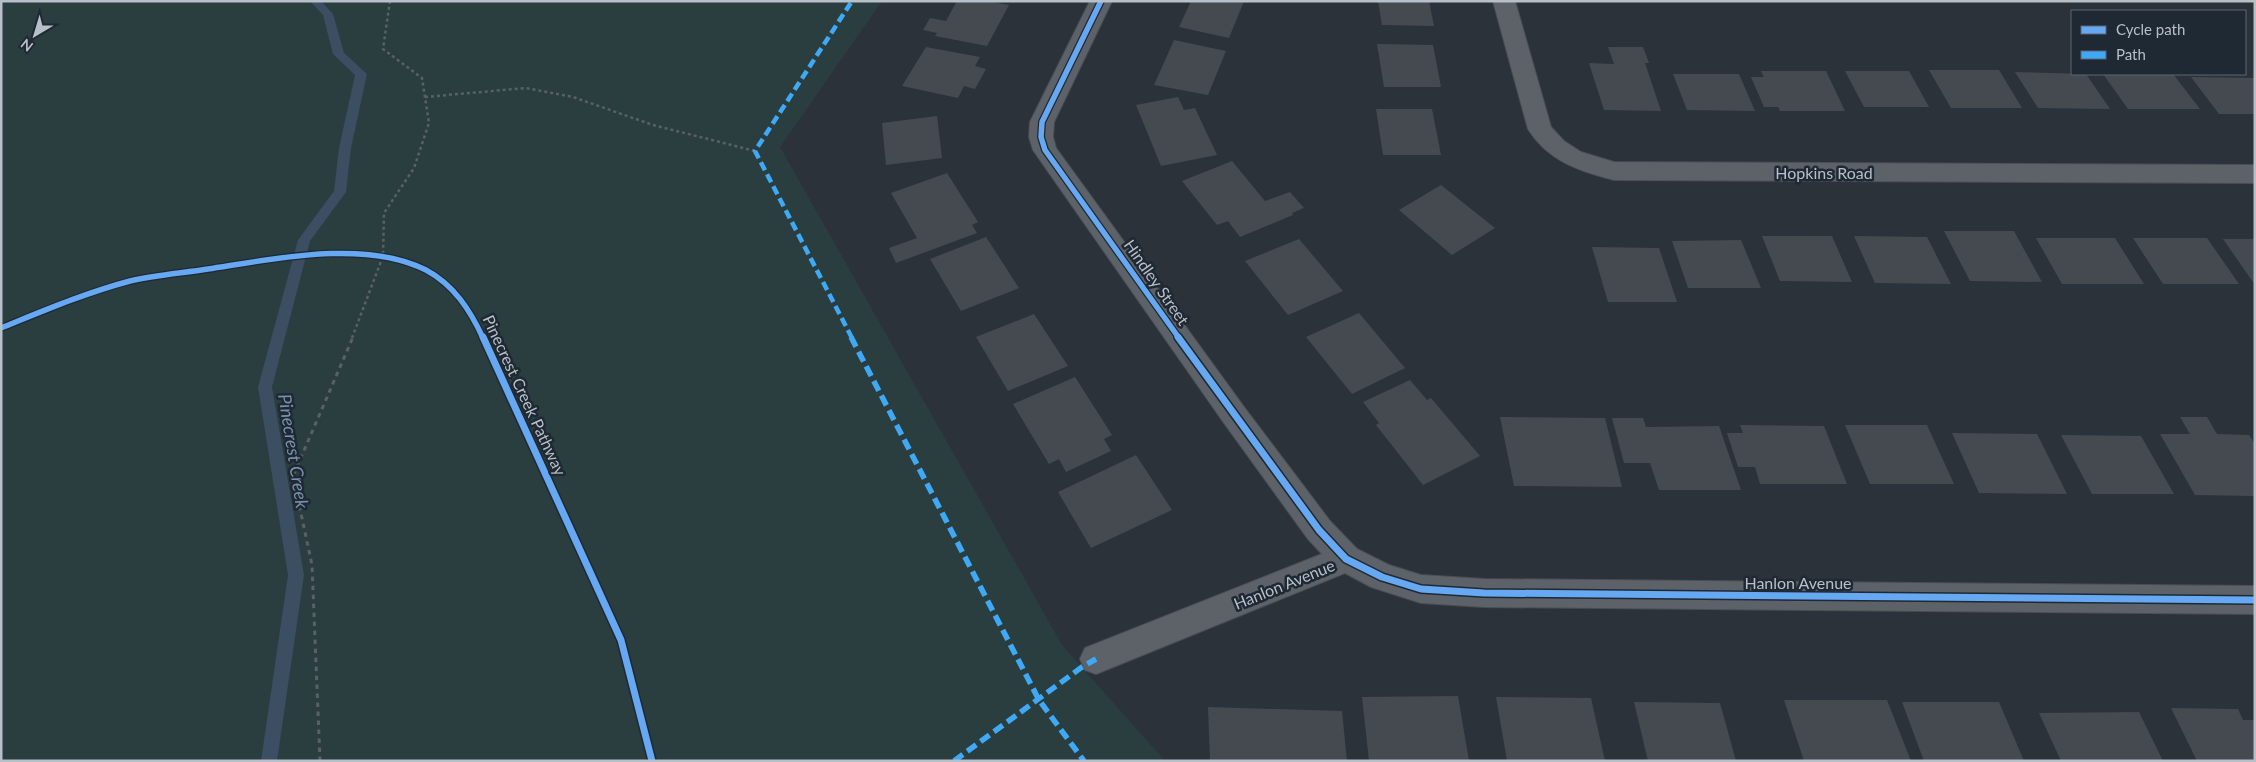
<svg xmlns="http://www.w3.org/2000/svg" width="2256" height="762" font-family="Lato,sans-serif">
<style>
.green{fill:#2a3e40}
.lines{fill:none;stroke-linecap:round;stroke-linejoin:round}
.stream{fill:#3b4e62;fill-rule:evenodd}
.building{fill:#454a51}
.minor-casing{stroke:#4a4e54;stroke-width:2}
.path-far1{stroke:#5a6064;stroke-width:2.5;stroke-dasharray:3 3;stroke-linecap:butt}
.path{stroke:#5a6064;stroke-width:3;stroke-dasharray:4.5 4.5;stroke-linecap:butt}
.minor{fill:#5d6168;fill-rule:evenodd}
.quiet-far1{stroke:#3fa9f5;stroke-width:4.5;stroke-dasharray:9 4.5;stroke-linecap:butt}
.quiet{stroke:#3fa9f5;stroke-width:5.5;stroke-dasharray:11 5.5;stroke-linecap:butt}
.cycleway-far1-casing{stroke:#1f2934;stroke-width:8}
.cycleway-casing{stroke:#1f2934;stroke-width:10}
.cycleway-far1{stroke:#66a8f1;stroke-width:5.5}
.cycleway{stroke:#66a8f1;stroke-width:7}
.labels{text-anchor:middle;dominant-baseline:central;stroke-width:5;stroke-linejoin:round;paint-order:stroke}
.street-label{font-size:16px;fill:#b7bfc9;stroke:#1f2934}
.water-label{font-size:18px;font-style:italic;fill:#7991aa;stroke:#1f2934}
</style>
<rect width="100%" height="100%" fill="#2c3239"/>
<!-- green -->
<path class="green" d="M1 1H882L780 147 1062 645 1165 761H1Z"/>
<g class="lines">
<!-- stream -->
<path class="stream" d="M310 1H321L333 14 344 53 367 74 351 148 346 192 310 241 272 387 304 575 277 761H261L288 575 258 387 298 240 334 191 339 148 355 75 333 54 323 15Z"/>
</g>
<!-- building -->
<g class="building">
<path d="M957 1H987L1009 5 987 46 935 36 937 33 923 30 930 18 946 21Z"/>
<path d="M1191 1H1244L1229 38 1179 27Z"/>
<path d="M1378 1H1429L1434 26 1382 25Z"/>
<path d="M1174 40 1226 51 1208 95 1154 85Z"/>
<path d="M1377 44 1433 45 1441 87H1384Z"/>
<path d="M926 47 980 57 975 66 986 69 975 89 964 86 958 98 902 86Z"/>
<path d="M1608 47H1643L1649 63H1645L1661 111 1604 110 1589 63 1614 64Z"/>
<path d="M1929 70H1999L2022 108H1951Z"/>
<path d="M1761 71H1826L1845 111H1780L1778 107H1764L1751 77H1764Z"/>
<path d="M1845 71H1909L1929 107H1864Z"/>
<path d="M2015 72 2086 74 2110 109 2038 108Z"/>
<path d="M1673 74H1739L1755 111 1687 110Z"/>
<path d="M2103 74H2173L2200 109H2128Z"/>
<path d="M2191 77 2255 78V114H2219Z"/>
<path d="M1178 97 1184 110 1195 108 1217 155 1161 166 1136 105Z"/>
<path d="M1376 109H1432L1441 155H1383Z"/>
<path d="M937 116 942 158 886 165 882 123Z"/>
<path d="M1232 161 1265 201 1290 192 1304 208 1292 213 1293 215 1240 237 1228 221 1217 225 1182 181Z"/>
<path d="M947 173 978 222 972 225 977 233 896 263 889 248 917 238 891 193Z"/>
<path d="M1441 185 1495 228 1452 255 1399 210Z"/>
<path d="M1944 231H2014L2042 282 1970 281Z"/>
<path d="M1762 236H1832L1852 282 1780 281Z"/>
<path d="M1854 236 1927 237 1951 284 1875 283Z"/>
<path d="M986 237 1019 288 961 311 930 259Z"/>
<path d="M2036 238H2115L2144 284H2062Z"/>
<path d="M2133 238H2207L2239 284H2163Z"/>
<path d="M1299 239 1343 291 1288 315 1245 261Z"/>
<path d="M2223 239H2255V285Z"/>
<path d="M1741 240 1761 288H1688L1672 241Z"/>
<path d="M1592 247 1659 248 1677 302H1608Z"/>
<path d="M1359 313 1405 368 1352 394 1306 337Z"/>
<path d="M1034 314 1068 366 1008 391 976 337Z"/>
<path d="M1075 377 1112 435 1104 439 1111 451 1066 472 1059 459 1049 464 1013 404Z"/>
<path d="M1410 380 1427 400 1431 398 1480 456 1423 485 1376 425 1379 423 1363 402Z"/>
<path d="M1500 417 1605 418 1622 487 1514 486Z"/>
<path d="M2180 417H2207L2217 434 2249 435 2255 444V496L2195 495 2160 434H2190Z"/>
<path d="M1612 418H1643L1646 427 1719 426 1741 490H1659L1650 463H1624Z"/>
<path d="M1740 425 1824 426 1847 484H1760L1755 467H1738L1727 433H1743Z"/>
<path d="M1845 425H1927L1954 484H1870Z"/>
<path d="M1952 433 2037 434 2067 494 1979 493Z"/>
<path d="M2061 435 2141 436 2174 494H2092Z"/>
<path d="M1136 455 1172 510 1091 548 1058 492Z"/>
<path d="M1458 696 1469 761H1369L1362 697Z"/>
<path d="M1496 697 1591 698 1605 761H1507Z"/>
<path d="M1784 700H1887L1911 761H1804Z"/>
<path d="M1634 702 1720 703 1736 761H1648Z"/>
<path d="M1902 702H1999L2024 761H1924Z"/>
<path d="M1208 707 1342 711 1347 761H1210Z"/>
<path d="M2171 708 2238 709 2243 720H2255V761H2197Z"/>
<path d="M2139 712 2163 761H2061L2039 713Z"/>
</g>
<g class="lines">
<defs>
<g id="minor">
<path d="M1090 1H1112L1054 122 1053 137 1056 148 1244 407 1330 521 1357 549 1389 565 1421 575 1484 579 2255 586V614L1484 607 1421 603 1371 587 1345 573 1096 674 1085 670 1080 659 1085 648 1322 554 1308 539 1224 423 1033 150 1029 137 1030 122Z"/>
<path d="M1493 1H1515L1551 127 1564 141 1581 152 1614 162 2255 165V183L1614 180C1579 171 1548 161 1528 129Z"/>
</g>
</defs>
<!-- minor casing -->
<use href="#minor" class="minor-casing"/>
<!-- path-far1 -->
<g class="path-far1">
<path d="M425 97 526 88 573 97 653 125 755 151"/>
<path d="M352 338 383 256 384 213 414 168 429 123 422 78 383 49 390 1"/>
</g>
<!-- path -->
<path class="path" d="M320 761 312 565 293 476 353 337"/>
<!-- minor -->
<use href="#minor" class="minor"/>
<!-- quiet-far1 -->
<path class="quiet-far1" d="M852 338 755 151 852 1"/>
<!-- quiet -->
<g class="quiet">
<path d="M851 337 1039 700 1084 761"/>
<path d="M954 761 1082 667 1096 659"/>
</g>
<defs>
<g id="cycleway-far1">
<path d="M1101 1 1042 122 1041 137 1045 150 1179 338"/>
<path d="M1 328C43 311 85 293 130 281 155 275 183 273 208 269 273 259 365 239 426 270 454 285 470 310 483 338"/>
</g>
<g id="cycleway">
<path d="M483 337 621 640 652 761"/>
<path d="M1178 337 1319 530 1346 559 1382 577 1421 589 1484 593 2255 600"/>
</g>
</defs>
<!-- cycleway-far1 casing -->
<use href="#cycleway-far1" class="cycleway-far1-casing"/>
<!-- cycleway casing -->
<use href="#cycleway" class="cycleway-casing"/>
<!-- cycleway-far1 -->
<use href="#cycleway-far1" class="cycleway-far1"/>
<!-- cycleway -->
<use href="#cycleway" class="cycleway"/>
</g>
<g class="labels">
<!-- street labels -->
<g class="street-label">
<text x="1824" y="172">Hopkins Road</text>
<text transform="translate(1157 282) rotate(55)">Hindley Street</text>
<text transform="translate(525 395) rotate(65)">Pinecrest Creek Pathway</text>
<text x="1798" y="582">Hanlon Avenue</text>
<text transform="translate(1284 584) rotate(-22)">Hanlon Avenue</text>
</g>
<!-- water labels -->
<g class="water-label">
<text transform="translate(294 451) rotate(81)">Pinecrest Creek</text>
</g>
</g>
<!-- border -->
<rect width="2256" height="762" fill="none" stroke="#b7bfc9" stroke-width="5"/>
<!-- legend -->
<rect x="2071" y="10" width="175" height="65" fill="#1f2934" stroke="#5c6570"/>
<rect x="2081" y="26" width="25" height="8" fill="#66a8f1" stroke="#5c6570"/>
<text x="2116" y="35" font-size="15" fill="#b7bfc9">Cycle path</text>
<rect x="2081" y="51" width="25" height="8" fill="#3fa9f5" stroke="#5c6570"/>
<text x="2116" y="60" font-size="15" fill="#b7bfc9">Path</text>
<!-- north arrow -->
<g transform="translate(35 35) rotate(218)" stroke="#1f2934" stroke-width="4" paint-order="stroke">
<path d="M0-4L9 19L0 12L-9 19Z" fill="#b7bfc9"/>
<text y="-8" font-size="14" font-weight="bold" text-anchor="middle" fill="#b7bfc9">N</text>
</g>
</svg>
